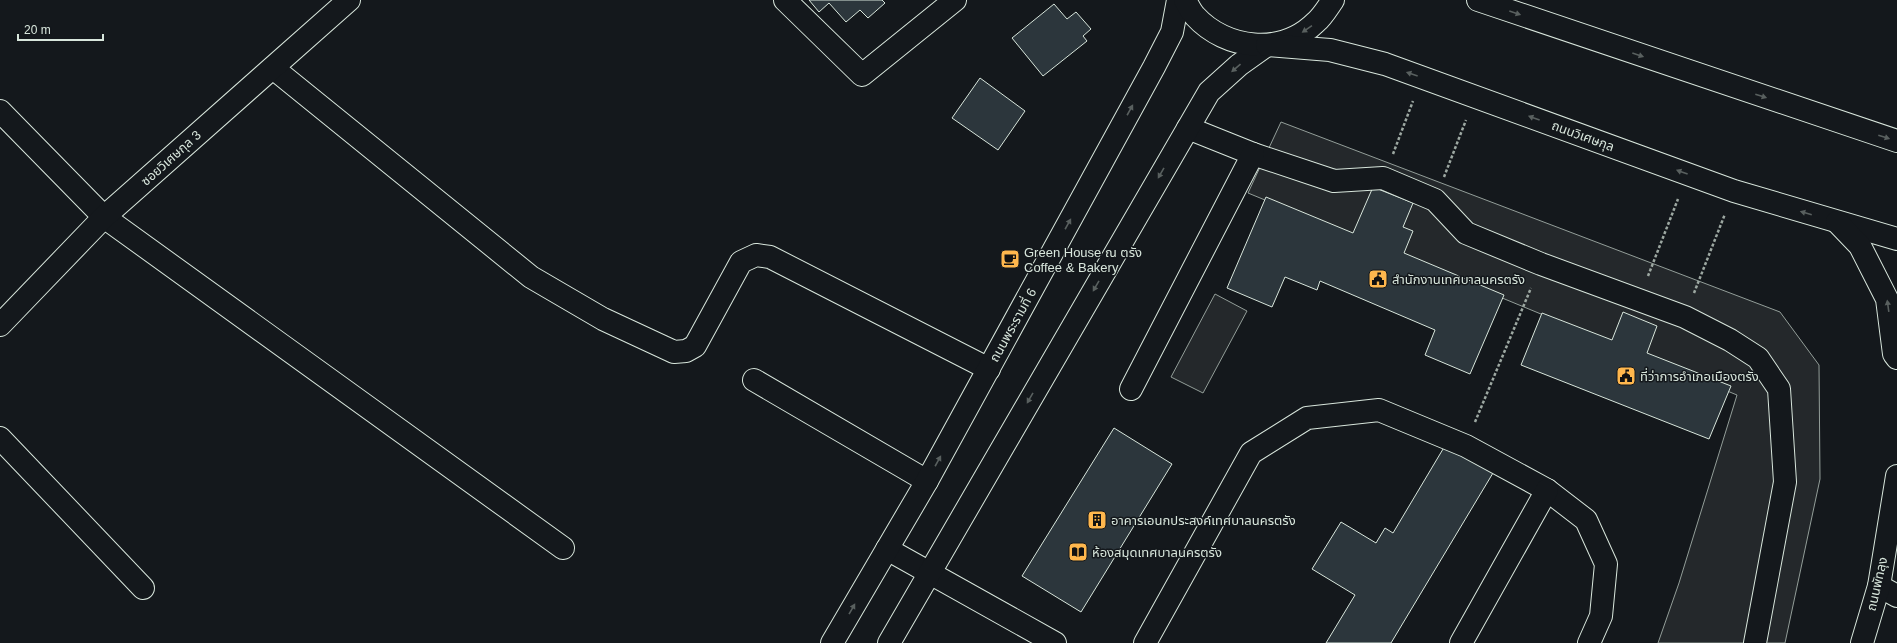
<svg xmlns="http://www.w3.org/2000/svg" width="1897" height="643" font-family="Helvetica,'Noto Sans Thai',sans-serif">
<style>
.parking{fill:#24282b;stroke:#939e99}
.building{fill:#2c363c;stroke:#d8e6dc}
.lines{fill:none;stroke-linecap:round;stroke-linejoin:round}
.minor-casing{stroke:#d8e6dc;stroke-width:24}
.major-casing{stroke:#d8e6dc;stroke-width:24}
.path{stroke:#9da8a2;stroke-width:2.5;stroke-dasharray:3 2;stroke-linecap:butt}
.minor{stroke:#14181c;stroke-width:22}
.major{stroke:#14181c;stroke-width:22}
.oneway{fill:#59605f}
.labels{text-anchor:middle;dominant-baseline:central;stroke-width:3;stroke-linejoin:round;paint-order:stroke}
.street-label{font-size:13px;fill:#d8e6dc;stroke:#14181c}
.poi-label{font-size:13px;fill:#d8e6dc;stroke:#14181c;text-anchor:start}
</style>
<rect width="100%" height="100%" fill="#14181c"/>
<!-- parking -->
<g class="parking">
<path d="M1281 122 1780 312 1819 365 1820 479 1785 643H1658L1679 583 1737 395 1248 193Z"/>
<path d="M1215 294 1247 311 1203 393 1171 377Z"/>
</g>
<!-- building -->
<g class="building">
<path d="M809 0H882L885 3 868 18 860 10 846 22 829 3 819 12Z"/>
<path d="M1054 4 1067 19 1076 12 1091 29 1083 36 1087 41 1043 76 1012 38Z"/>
<path d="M980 78 1025 111 998 150 952 118Z"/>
<path d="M1373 187 1413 203 1403 227 1413 231 1404 253 1504 295 1470 374 1425 355 1435 330 1320 281 1317 290 1285 277 1272 307 1227 288 1266 197 1353 233Z"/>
<path d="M1623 312 1657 326 1647 353 1731 386 1709 439 1521 365 1542 313 1612 340Z"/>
<path d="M1114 428 1172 464 1081 612 1022 576Z"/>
<path d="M1449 439 1496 468 1391 643H1326L1355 595 1312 569 1341 522 1376 543 1385 528 1393 533Z"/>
</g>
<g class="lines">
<defs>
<g id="minor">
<path d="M785 0 862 75 955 0"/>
<path d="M273 68 531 277 603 319 674 352 686 351 695 346 741 262 756 255 770 257 989 369"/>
<path d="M0 111 104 217 563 548"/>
<path d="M1188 128 1253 154 1334 181 1383 178 1435 200 1466 233 1541 264 1685 317 1730 340 1758 358 1779 389 1785 482 1755 643"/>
<path d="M0 325 104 217 349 0"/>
<path d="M754 380 927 481"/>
<path d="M1131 389 1253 154"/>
<path d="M0 438 143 588"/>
<path d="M887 549 1055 643"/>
<path d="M1879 586 1897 596"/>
<path d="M832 643 927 481 1154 67 1172 32 1178 0"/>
<path d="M889 643 1209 92 1239 65 1267 45"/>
<path d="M1145 643 1251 453 1307 418 1379 410 1466 446 1547 490 1586 520 1606 564 1601 616 1589 643"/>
<path d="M1461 643 1547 490"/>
</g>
<g id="major">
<path d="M1185 0C1188 5 1191 12 1195 16 1226 50 1282 56 1316 22 1323 16 1328 7 1333 0"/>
<path d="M1478 0 1897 141"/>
<path d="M1267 45 1330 50 1385 64 1734 191 1897 239"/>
<path d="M1837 222 1860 246 1887 299 1894 354 1897 358"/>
<path d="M1862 643 1879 586 1897 476"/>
</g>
</defs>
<!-- minor casing -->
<use href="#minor" class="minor-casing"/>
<!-- major casing -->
<use href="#major" class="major-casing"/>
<!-- path -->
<g class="path">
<path d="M1393 154 1413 101"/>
<path d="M1444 177 1466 120"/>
<path d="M1648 276 1678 199"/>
<path d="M1694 293 1725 214"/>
<path d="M1475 422 1531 288"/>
</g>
<!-- minor -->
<use href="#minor" class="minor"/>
<!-- major -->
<use href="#major" class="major"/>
</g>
<!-- one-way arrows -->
<defs><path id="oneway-solid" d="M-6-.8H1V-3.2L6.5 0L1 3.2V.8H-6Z"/></defs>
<g class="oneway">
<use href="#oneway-solid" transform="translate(1515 13) rotate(19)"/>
<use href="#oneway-solid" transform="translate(1307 29) rotate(146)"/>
<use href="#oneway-solid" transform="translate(1638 55) rotate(19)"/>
<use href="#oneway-solid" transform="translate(1236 68) rotate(139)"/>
<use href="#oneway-solid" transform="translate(1412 74) rotate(-161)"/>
<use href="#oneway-solid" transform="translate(1761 96) rotate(18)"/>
<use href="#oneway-solid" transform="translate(1130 110) rotate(-61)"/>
<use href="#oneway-solid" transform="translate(1534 118) rotate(-160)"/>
<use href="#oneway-solid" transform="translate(1884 137) rotate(18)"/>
<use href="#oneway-solid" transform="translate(1682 172) rotate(-160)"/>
<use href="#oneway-solid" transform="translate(1161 173) rotate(120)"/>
<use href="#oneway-solid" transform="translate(1806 213) rotate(-164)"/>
<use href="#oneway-solid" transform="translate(1068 224) rotate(-61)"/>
<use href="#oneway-solid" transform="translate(1096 286) rotate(120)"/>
<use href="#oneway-solid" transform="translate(1888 306) rotate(-98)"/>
<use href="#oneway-solid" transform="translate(1030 398) rotate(120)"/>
<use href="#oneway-solid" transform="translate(938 461) rotate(-61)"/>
<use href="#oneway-solid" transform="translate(852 609) rotate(-60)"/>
</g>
<!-- icons -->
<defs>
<symbol id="cafe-square" viewBox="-11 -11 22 22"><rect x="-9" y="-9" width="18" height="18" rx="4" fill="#ffb74d" stroke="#14181c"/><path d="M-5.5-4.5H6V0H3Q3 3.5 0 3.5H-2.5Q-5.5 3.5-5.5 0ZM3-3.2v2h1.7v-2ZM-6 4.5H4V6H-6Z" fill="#111"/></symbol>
<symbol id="civic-square" viewBox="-11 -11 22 22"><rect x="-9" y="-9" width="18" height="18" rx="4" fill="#ffb74d" stroke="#14181c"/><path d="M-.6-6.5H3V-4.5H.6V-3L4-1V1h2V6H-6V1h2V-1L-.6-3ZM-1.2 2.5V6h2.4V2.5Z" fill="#111"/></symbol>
<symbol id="building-square" viewBox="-11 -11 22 22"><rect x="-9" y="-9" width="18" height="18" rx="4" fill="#ffb74d" stroke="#14181c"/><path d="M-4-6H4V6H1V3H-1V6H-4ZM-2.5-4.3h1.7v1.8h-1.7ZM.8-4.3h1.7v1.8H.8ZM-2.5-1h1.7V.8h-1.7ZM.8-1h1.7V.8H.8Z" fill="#111"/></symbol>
<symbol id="library-square" viewBox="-11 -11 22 22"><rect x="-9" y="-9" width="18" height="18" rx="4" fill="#ffb74d" stroke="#14181c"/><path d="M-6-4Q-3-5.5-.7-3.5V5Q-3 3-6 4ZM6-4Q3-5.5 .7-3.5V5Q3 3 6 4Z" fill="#111"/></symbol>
</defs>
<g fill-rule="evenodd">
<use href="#cafe-square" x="999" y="248" width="22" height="22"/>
<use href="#civic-square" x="1367" y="268" width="22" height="22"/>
<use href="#civic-square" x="1615" y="365" width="22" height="22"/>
<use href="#building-square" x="1086" y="509" width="22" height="22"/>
<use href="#library-square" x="1067" y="541" width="22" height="22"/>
</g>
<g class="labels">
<!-- street labels -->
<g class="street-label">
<text transform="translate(1583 136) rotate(20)">ถนนวิเศษกุล</text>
<text transform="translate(171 158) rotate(-42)">ซอยวิเศษกุล 3</text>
<text transform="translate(1013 325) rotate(-61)">ถนนพระรามที่ 6</text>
<text transform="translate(1877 584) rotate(-77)">ถนนพัทลุง</text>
</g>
<!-- poi labels -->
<g class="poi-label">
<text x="1024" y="252">Green House ณ ตรัง<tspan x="1024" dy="15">Coffee &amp; Bakery</tspan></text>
<text x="1392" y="279">สำนักงานเทศบาลนครตรัง</text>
<text x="1640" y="376">ที่ว่าการอำเภอเมืองตรัง</text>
<text x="1111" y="520">อาคารเอนกประสงค์เทศบาลนครตรัง</text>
<text x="1092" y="552">ห้องสมุดเทศบาลนครตรัง</text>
</g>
</g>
<!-- scale -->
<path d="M18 34v6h85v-6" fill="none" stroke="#d8e6dc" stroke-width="2"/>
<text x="24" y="34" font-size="12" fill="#d8e6dc" stroke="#14181c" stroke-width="3" paint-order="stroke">20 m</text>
</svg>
